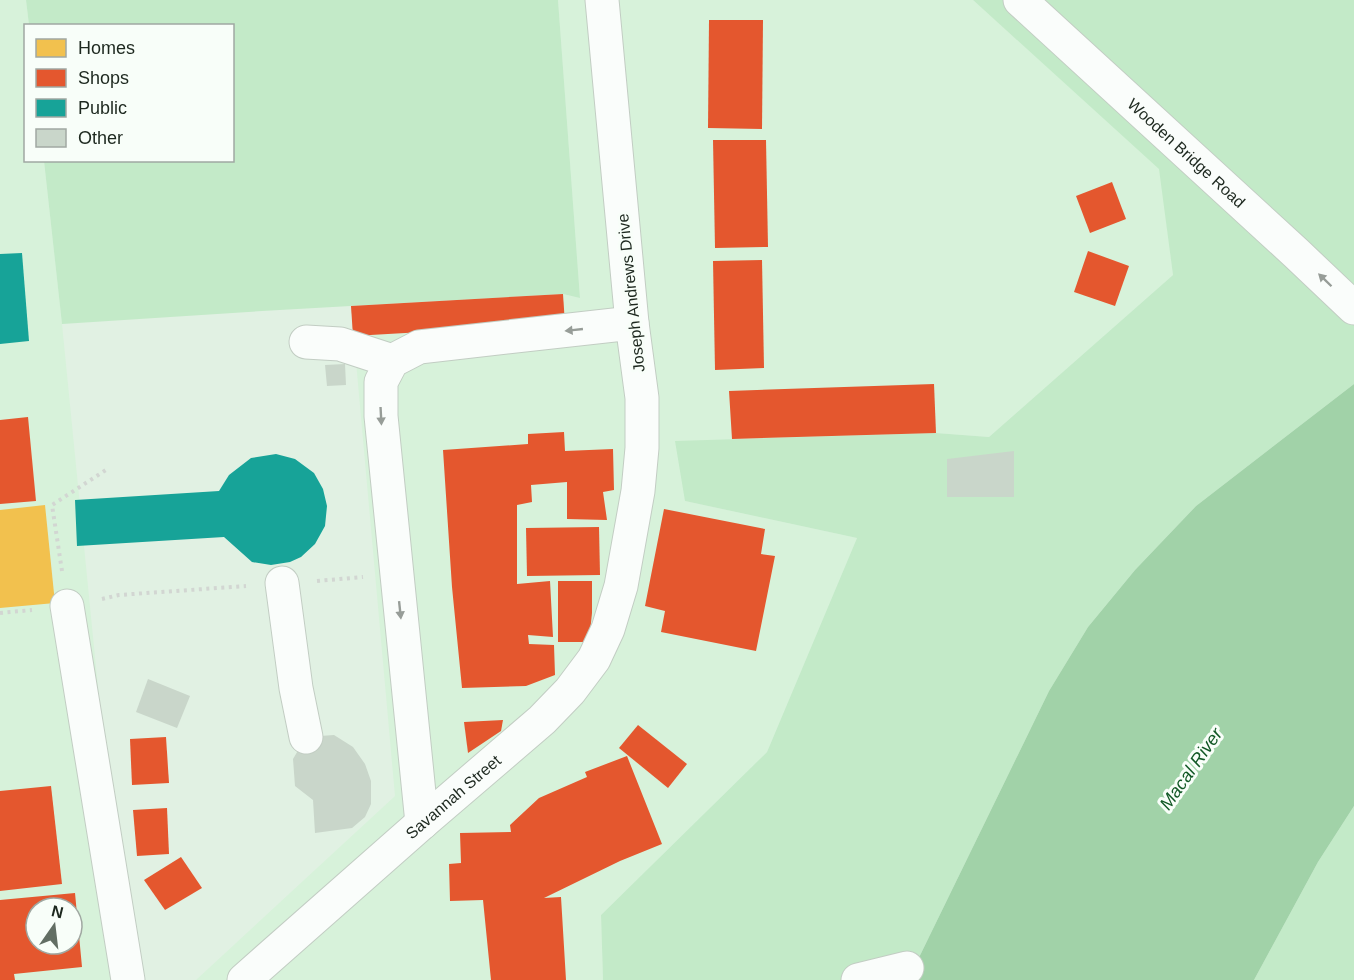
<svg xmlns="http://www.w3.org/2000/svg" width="1354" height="980" font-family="Helvetica,sans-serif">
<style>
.built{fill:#d7f2da;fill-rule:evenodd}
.green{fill:#c3eac8}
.water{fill:#a1d2a8}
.homes{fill:#f2c14e}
.shops{fill:#e4572e;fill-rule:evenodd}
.public{fill:#17a398}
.building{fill:#c9d6ca}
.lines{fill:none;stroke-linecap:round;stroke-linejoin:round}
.minor-casing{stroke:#c2cdc3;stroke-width:35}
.major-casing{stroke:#c2cdc3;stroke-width:35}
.path{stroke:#d2d6d2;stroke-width:4;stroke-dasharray:3 4.5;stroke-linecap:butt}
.minor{stroke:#fafdfb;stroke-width:33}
.major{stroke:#fafdfb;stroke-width:33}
.oneway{fill:#979d98}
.labels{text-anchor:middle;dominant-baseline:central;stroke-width:6;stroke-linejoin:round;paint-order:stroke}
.street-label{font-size:16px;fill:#1d281f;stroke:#f8fef9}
.water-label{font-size:18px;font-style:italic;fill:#115825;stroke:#f8fef9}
</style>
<rect width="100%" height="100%" fill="#e1f1e3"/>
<!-- built -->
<g class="built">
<path d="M0 0H26L29 25 26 26V160L44 161 62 324 127 980H0ZM36 908H72V944H36Z"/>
<path d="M558 0H973L1160 169 1173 275 989 437 936 433 685 501 857 538 767 752 601 915 603 980H196L395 796 351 306 563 294 580 298Z"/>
</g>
<!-- green -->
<g class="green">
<path d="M26 0H558L580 298 563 294 262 311 62 324 44 161 232 160V26L29 25Z"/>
<path d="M973 0H1354V384L1196 506 1135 570 1088 627 1049 691 908 980H603L601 915 767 752 857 538 685 501 675 441 936 433 989 437 1173 275 1159 169Z"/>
<path d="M1354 806V980H1254L1318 862Z"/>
</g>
<!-- water -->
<path class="water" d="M1354 384V806L1318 862 1254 980H908L1049 691 1088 627 1135 570 1196 506Z"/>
<!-- homes -->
<path class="homes" d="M45 505 55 603 0 608V510Z"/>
<!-- shops -->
<g class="shops">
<path d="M709 20H763L762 129 708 128Z"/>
<path d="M713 140H766L768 247 715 248Z"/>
<path d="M1112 182 1126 219 1090 233 1076 196Z"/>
<path d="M1088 251 1129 266 1115 306 1074 292Z"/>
<path d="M762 260 764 368 715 370 713 261Z"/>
<path d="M563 294 565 324 353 336 351 306Z"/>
<path d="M934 384 936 433 732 439 729 391Z"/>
<path d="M28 417 36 501 0 504V420Z"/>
<path d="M564 432 565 451 613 449 614 490 603 492 607 520 567 519V482L531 485 532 502 517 505V584L550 581 553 637 528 635 529 644 554 645 555 675 526 686 462 688 452 587 443 450 528 444V434Z"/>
<path d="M664 509 765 529 761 554 775 556 756 651 661 632 665 611 645 606Z"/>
<path d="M599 527 600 575 527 576 526 528Z"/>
<path d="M558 581H592V613L589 642H558Z"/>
<path d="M503 720 501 731 468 753 464 722Z"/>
<path d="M638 725 687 764 668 788 619 748Z"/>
<path d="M166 737 169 783 132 785 130 739Z"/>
<path d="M627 756 662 844 620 861 544 898 561 897 566 980H491L483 900 450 901 449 864 461 863 460 833 511 832 510 825 539 798 587 777 585 772Z"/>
<path d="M51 786 62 884 0 891V791Z"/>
<path d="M167 808 169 854 137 856 133 810Z"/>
<path d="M181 857 202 888 165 910 144 880Z"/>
<path d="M75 893 82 967 14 974 15 980H0V900ZM36 908H72V944H36Z"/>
</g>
<!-- public -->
<g class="public">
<path d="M22 253 29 341 0 344V254Z"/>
<path d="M276 454 295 459 314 473 323 489 327 506 325 526 315 544 301 557 290 562 271 565 252 562 224 537 77 546 75 500 219 491 229 475 251 458Z"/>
</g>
<!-- building -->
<g class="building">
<path d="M345 364 346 385 327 386 325 365Z"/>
<path d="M1014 451V497H947V459Z"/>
<path d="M148 679 190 696 177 728 136 712Z"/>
<path d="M334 735 353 747 365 764 371 781V804L365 817 352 828 315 833 313 800 295 786 293 759 306 737Z"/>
</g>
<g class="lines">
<defs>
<g id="minor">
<path d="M306 342 340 344 392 361"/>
<path d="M282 583 296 688 306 737"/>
<path d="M67 606 128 980"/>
<path d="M422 823 381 416V382L392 361 419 347 632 323"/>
<path d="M858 980 907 968"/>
</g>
<g id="major">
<path id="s1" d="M1020 0 1296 253 1354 308"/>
<path id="s2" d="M244 980 422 823 542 720 570 691 594 659 608 629 621 586 638 491 642 448V398L632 323 602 0"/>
</g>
</defs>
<!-- minor casing -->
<use href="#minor" class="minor-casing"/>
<!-- major casing -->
<use href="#major" class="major-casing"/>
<!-- path -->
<g class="path">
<path d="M62 571 52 505 109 468"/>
<path d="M317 581 363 577"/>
<path d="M102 599 119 595 246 586"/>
<path d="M0 613 32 610"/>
</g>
<!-- minor -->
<use href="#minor" class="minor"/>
<!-- major -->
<use href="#major" class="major"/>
</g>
<!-- one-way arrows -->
<defs><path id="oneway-solid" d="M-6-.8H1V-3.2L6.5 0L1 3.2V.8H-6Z" transform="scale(1.5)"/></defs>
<g class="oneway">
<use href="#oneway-solid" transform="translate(1325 280) rotate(-136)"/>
<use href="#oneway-solid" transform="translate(574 330) rotate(174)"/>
<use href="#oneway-solid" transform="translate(381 416) rotate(87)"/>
<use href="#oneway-solid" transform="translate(400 610) rotate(84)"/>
</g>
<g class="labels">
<!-- street labels -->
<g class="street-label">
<text stroke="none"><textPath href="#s1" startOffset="226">Wooden Bridge Road</textPath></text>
<text transform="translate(631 293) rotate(-96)">Joseph Andrews Drive</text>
<text stroke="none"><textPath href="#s2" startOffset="278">Savannah Street</textPath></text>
</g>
<!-- water labels -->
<g class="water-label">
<text transform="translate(1191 769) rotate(-55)">Macal River</text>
</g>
</g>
<!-- legend -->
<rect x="24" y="24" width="210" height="138" fill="#f8fef9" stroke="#a0a8a2" stroke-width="1.5"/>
<rect x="36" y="39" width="30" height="18" fill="#f2c14e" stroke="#a0a8a2" stroke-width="1.5"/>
<text x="78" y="54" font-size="18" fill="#1d281f">Homes</text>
<rect x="36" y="69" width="30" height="18" fill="#e4572e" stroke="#a0a8a2" stroke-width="1.5"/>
<text x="78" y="84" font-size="18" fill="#1d281f">Shops</text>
<rect x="36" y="99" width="30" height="18" fill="#17a398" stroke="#a0a8a2" stroke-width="1.5"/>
<text x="78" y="114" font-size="18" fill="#1d281f">Public</text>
<rect x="36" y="129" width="30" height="18" fill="#c9d6ca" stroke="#a0a8a2" stroke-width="1.5"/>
<text x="78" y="144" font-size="18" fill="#1d281f">Other</text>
<!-- north arrow -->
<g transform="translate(54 926) rotate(14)"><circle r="28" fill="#f8fef9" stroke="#a0a8a2" stroke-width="1.5"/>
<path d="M0-4.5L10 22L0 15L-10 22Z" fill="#626e64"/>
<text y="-9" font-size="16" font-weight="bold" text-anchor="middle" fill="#1d281f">N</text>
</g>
</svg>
